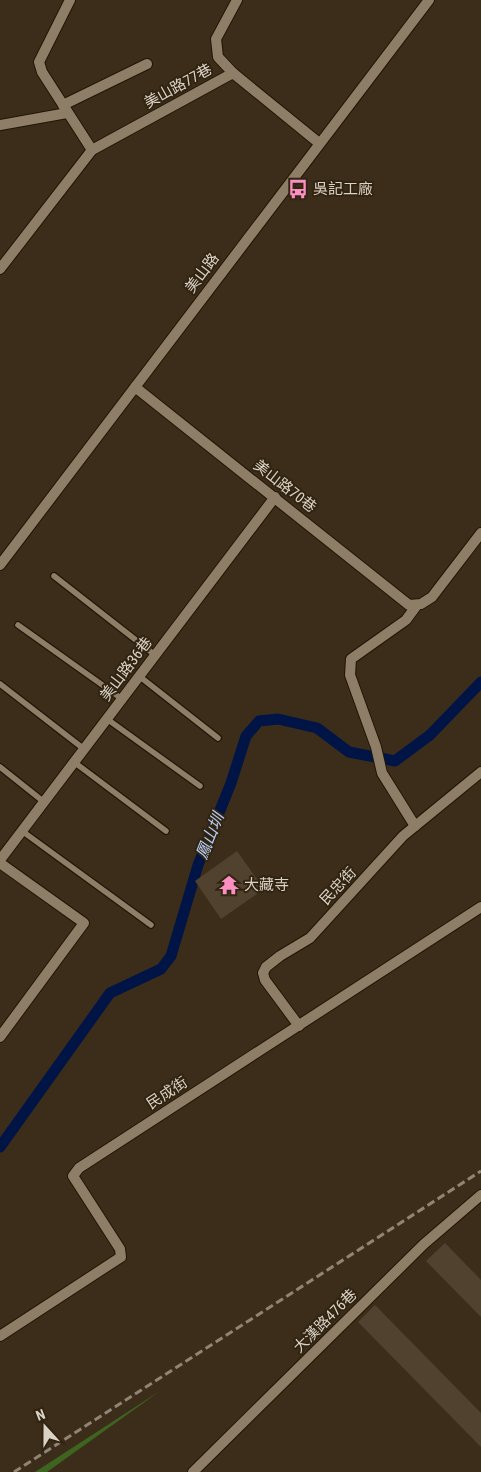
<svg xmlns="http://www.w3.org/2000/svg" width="481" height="1472" font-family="'Roboto Condensed','Noto Sans TC',sans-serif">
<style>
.green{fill:#3e651f}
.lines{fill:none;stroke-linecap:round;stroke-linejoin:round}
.canal{stroke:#001545;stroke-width:11}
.building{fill:#50422e}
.service-casing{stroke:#221504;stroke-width:8}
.minor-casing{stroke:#221504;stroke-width:12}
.tertiary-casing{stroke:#221504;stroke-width:12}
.service{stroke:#8e7e68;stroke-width:5.5}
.minor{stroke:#8e7e68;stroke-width:10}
.tertiary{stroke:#8e7e68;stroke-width:10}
.rail{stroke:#908475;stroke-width:3;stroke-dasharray:8 4;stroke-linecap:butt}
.labels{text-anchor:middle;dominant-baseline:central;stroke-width:4;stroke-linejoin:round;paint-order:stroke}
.street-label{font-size:15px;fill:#dbd2c6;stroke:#312411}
.poi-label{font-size:15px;fill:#dbd2c6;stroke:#312411;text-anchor:start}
.water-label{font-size:16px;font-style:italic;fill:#b6cdf4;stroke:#312411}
</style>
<rect width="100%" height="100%" fill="#3c2d1b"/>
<!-- green -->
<path class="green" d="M160 1391 47 1472H35Z"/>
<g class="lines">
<!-- canal -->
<path class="canal" d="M0 1147 110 993 161 969 171 956 198 865 231 783 246 736 259 721 278 719 317 728 349 752 395 761 430 735 481 682"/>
</g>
<!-- building -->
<g class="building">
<path d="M237 851 264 889 221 919 195 881Z"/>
<path d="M445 1243 481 1280V1317L426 1261Z"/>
<path d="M375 1305 481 1413V1447L358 1322Z"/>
</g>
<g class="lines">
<defs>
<g id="service">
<path d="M54 576 155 655"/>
<path d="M18 625 122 699"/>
<path d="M139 676 218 738"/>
<path d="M0 684 84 749"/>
<path d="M107 719 200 786"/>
<path d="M74 762 166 831"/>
<path d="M0 767 44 802"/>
<path d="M22 831 151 925"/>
</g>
<g id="minor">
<path d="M233 73 218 57 216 39 237 0"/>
<path d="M63 105 147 64"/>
<path d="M0 125 67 113"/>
<path d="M92 150 233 73 319 143"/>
<path d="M0 269 92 150 42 72 39 62 70 0"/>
<path d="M135 387 409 605 421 604 432 597 481 533"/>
<path d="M415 826 382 773 376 747 350 675 351 659 406 620 417 605"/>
<path d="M0 860 275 497"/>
<path d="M0 863 84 923 0 1037"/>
<path d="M299 1026 265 980 263 973 266 967 280 956 310 938 403 836 481 772"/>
<path d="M0 1336 121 1257 120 1249 73 1176 79 1168 481 907"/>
<path d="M193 1472 424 1244 481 1195"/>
</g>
<path id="tertiary" d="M0 565 429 0"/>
</defs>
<!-- service casing -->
<use href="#service" class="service-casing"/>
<!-- minor casing -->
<use href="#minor" class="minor-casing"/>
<!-- tertiary casing -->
<use href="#tertiary" class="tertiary-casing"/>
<!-- service -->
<use href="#service" class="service"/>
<!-- minor -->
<use href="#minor" class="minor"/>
<!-- tertiary -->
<use href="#tertiary" class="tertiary"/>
<!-- rail -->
<path class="rail" d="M14 1472 481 1171"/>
</g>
<!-- icons -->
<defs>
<symbol id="bus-bare" viewBox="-9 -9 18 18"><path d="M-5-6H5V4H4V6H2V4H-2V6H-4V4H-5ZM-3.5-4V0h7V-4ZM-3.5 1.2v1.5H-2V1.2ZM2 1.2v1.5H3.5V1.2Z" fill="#fc8fc1" stroke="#312411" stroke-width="2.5" paint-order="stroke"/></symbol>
<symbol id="temple-bare" viewBox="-9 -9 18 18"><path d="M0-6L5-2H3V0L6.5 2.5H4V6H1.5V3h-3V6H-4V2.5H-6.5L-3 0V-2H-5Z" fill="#fc8fc1" stroke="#312411" stroke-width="2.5" paint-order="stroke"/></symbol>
</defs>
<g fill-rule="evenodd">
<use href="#bus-bare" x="284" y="175" width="28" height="28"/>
<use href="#temple-bare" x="215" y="871" width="28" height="28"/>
</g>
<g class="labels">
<!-- street labels -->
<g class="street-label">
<text transform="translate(178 86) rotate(-29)">美山路77巷</text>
<text transform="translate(202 273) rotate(-53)">美山路</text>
<text transform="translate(285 486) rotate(38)">美山路70巷</text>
<text transform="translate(126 669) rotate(-53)">美山路36巷</text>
<text transform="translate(338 886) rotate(-47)">民忠街</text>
<text transform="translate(167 1093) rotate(-33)">民成街</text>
<text transform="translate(325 1321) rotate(-45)">大漢路476巷</text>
</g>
<!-- poi labels -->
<g class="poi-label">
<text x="313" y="189">吳記工廠</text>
<text x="244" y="885">大藏寺</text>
</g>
<!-- water labels -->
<g class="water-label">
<text transform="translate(210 836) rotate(-68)">鳳山圳</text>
</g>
</g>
<!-- north arrow -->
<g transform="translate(45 1427) rotate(339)" stroke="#312411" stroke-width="4" paint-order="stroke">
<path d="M0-4L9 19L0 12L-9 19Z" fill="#dbd2c6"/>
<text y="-8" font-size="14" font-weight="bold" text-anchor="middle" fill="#dbd2c6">N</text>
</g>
</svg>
